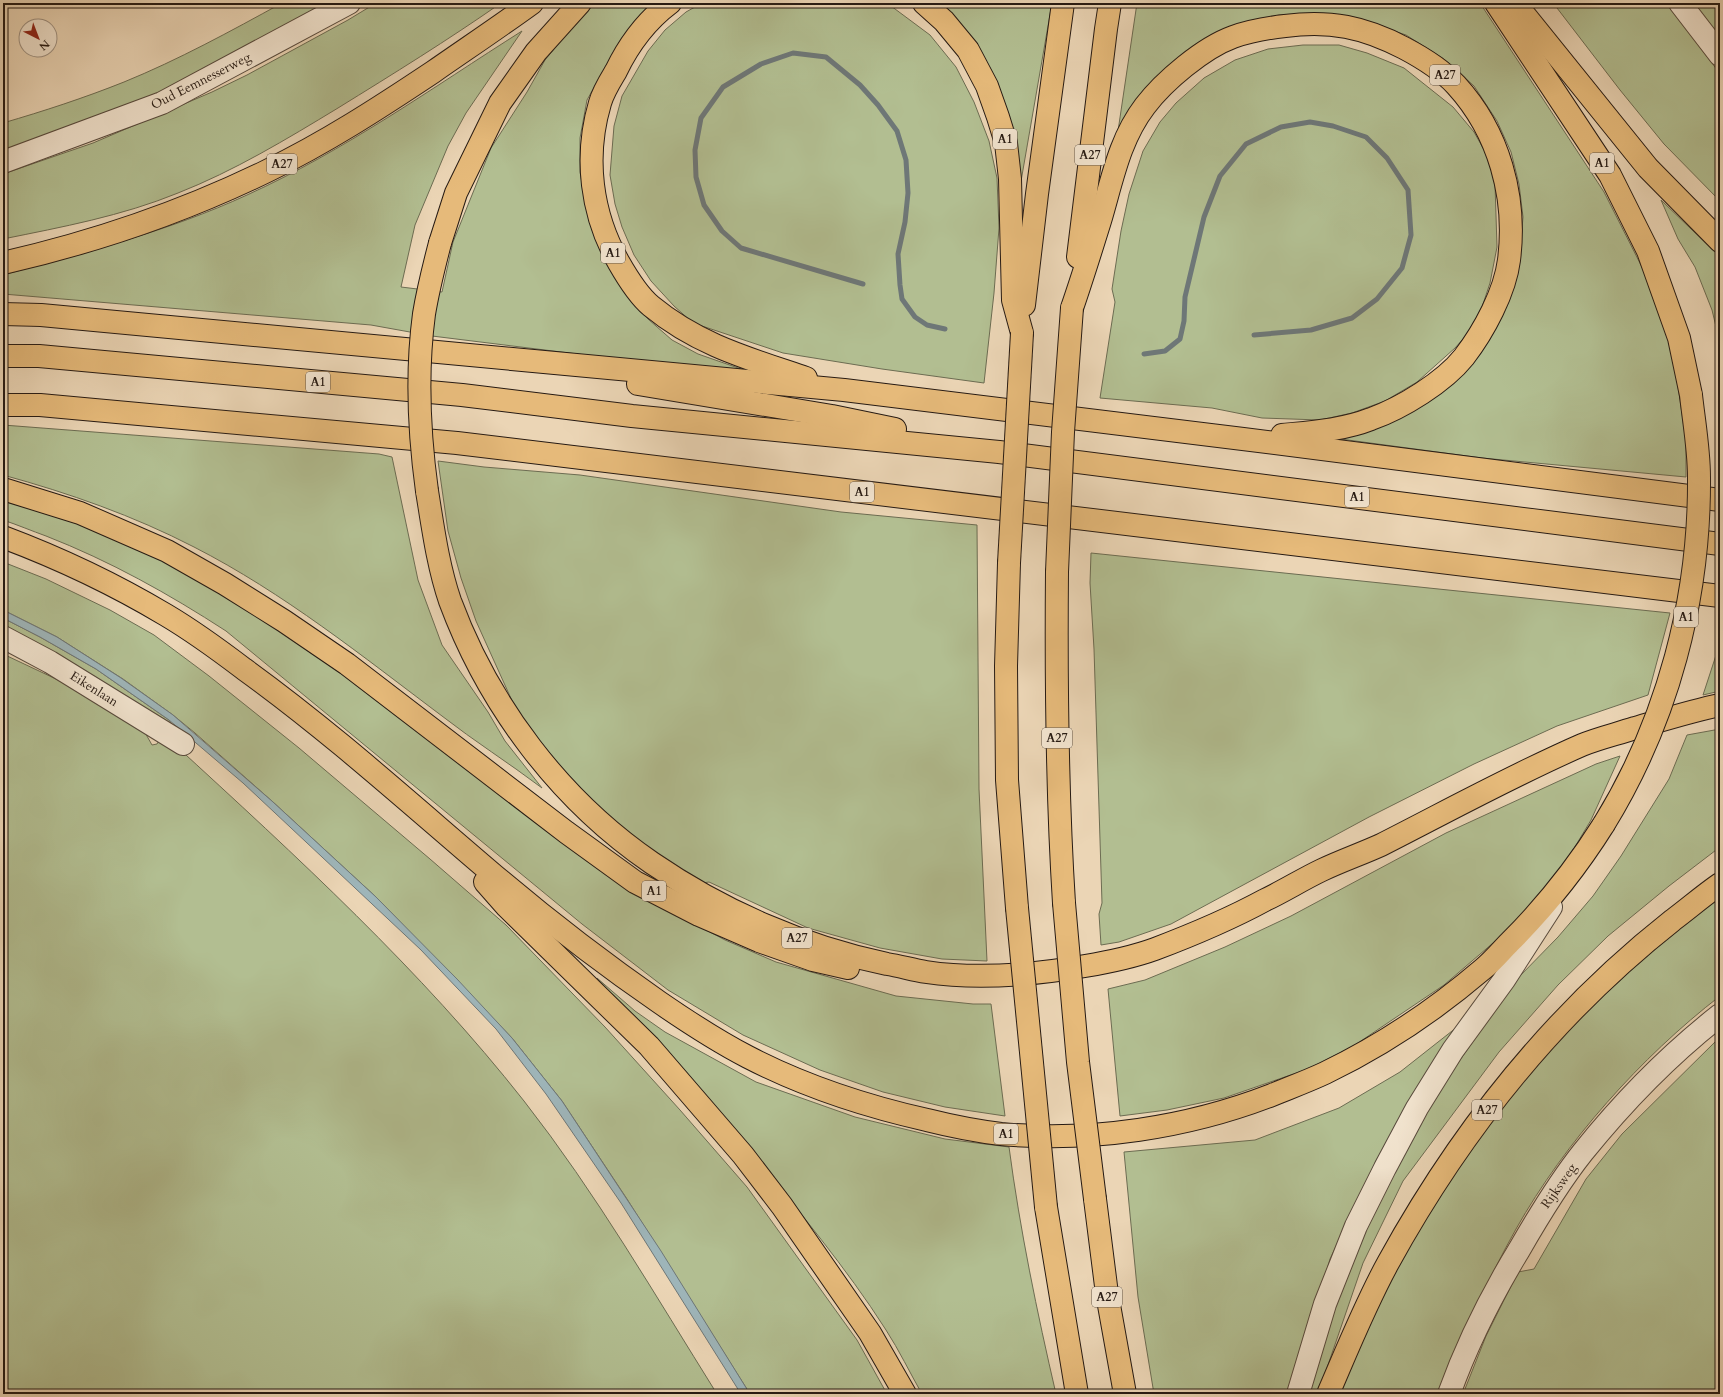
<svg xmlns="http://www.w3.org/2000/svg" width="1723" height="1397" font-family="Cardo,serif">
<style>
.green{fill:#b2be91;stroke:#6c6c52}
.water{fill:#9eb5b9;stroke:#6e7777}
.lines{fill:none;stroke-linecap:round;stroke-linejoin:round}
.stream{stroke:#6e7777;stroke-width:5}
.minor-casing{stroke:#57493c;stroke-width:24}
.highway-casing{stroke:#261a13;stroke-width:24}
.minor{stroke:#f2e4cf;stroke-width:22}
.highway{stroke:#e6ba7a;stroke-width:22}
.highway-bridge-casing{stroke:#261a13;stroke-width:24;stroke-linecap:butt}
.highway-bridge{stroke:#e6ba7a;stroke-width:22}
.labels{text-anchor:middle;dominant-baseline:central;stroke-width:3.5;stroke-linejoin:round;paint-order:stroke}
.shield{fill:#f2e4cf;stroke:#63574b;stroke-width:1}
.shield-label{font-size:12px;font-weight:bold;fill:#261a13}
.street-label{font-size:13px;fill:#261a13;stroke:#f2e4cf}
</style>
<rect width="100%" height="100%" fill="#ebd5b5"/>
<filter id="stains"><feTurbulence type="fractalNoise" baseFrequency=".005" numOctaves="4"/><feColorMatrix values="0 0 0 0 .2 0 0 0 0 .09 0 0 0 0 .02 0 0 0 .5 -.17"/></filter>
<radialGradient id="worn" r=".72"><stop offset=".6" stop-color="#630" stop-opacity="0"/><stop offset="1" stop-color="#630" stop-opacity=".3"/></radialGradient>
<!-- green -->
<g class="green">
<path d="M282 3H339L219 69 3 154V123C44 111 84 98 124 82 178 60 231 31 282 3Z"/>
<path d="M376 3H501C448 40 393 74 338 108 287 139 234 171 178 193 122 216 62 227 3 239V174L93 143 212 92 247 75 348 20Z"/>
<path d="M596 3H655L620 41 587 100 580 138V172L586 204 592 230 609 267 628 296 648 319 672 340 698 354 744 370 674 366 432 336 371 325 3 294V275C86 252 169 231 247 195 344 151 432 88 522 31L466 113 448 146 415 225 401 287 442 292 453 242 491 148 527 92 545 60 577 21Z"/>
<path d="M702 3H887L930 35 956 67 974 102 989 141 997 178 999 228 994 293 984 383 882 369 783 353 693 323 674 306 651 281 634 255 622 227 615 204 610 175 614 126 622 96 648 51 665 30 686 12Z"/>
<path d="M931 3H1052L1020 187 1011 135Z"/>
<path d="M1137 3H1480L1604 192 1649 281 1672 346 1686 441V477L1482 458 1333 438 1450 384 1520 252 1523 217 1519 184 1511 152 1497 121 1474 86 1444 59 1406 35 1367 22 1325 14 1279 15 1250 22 1222 33 1114 158Z"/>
<path d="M1558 3H1668L1720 74V201L1664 144 1620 90 1557 8Z"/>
<path d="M1690 3H1720V41Z"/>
<path d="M1303 45H1339L1367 53 1404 68 1453 107 1474 132 1487 155 1495 184 1497 247 1490 283 1482 307 1471 330 1455 348 1417 382 1385 401 1352 413 1320 420 1262 418 1212 408 1100 398 1115 302 1112 289 1121 231 1129 194 1143 151 1160 122 1176 103 1204 78 1235 60 1268 49Z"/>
<path d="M1661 200 1720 257V343L1712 310 1695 267 1678 239Z"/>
<path d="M3 425 379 454 392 457 418 580 442 645 488 712 505 741 542 788C509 763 474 741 442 716 362 656 284 593 194 547 134 516 69 493 3 475Z"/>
<path d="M438 461 484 467 580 475 841 512 977 525 979 789 987 961 942 959 880 948 808 928 709 882 702 883 677 871 586 799 518 714 476 621 461 578 448 531Z"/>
<path d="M3 499 42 509 156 555 250 609 335 669 637 893 725 940 776 962 896 996 973 1004H991L1005 1116 945 1107 883 1092 820 1070 743 1035 668 990 582 924 226 631C169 594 110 561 46 536 32 531 18 525 3 520Z"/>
<path d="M1091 553 1670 613 1648 695 1557 726 1474 764 1369 817 1171 924 1119 942 1101 945 1099 914 1102 903 1094 649 1090 583Z"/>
<path d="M3 562 46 579 110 610 154 635 209 676 299 748 430 859 506 925 605 1027 680 1110 747 1187 857 1340 887 1394H750L627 1199 562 1101 512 1038 376 897 273 802 195 733 173 715 123 679 57 637 3 610Z"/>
<path d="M3 618 40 637 96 669 169 720 182 739 3 628Z"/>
<path d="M1720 643V691L1703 695Z"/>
<path d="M3 654 56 679 118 711 143 729 152 745 157 744 160 739 174 744C296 856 421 970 524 1101 596 1193 655 1295 717 1394H3Z"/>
<path d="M1720 729V847L1669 886 1608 936 1558 985 1499 1052 1403 1181 1363 1263 1318 1394H1307L1353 1253 1415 1124 1517 979 1558 937 1593 896 1621 856 1669 779 1687 735Z"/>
<path d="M1620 756 1591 820 1564 865 1551 881 1507 931 1444 985 1352 1047 1308 1069 1224 1098 1167 1110 1120 1116 1108 989 1145 980 1225 947 1291 916 1446 833 1596 764Z"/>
<path d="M1720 889V996C1641 1057 1565 1142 1516 1229 1486 1282 1463 1339 1439 1394H1336L1384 1284 1451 1175 1557 1035Z"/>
<path d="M597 978 635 1011 665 1032 756 1082 855 1117 945 1139 1009 1147C1020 1230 1037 1312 1056 1394H922C910 1373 899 1350 886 1330 846 1267 797 1210 752 1152Z"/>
<path d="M1466 1020 1422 1081 1377 1159 1330 1259 1291 1394H1154L1138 1297 1124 1152 1255 1140 1339 1108 1400 1072Z"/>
<path d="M1720 1037V1394H1463L1486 1336 1518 1272 1534 1269 1586 1179 1622 1134Z"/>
</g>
<!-- water -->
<path class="water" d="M3 610 57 637 121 678 173 715 273 802 376 897 457 979 512 1038 562 1101 661 1251 750 1394H741L621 1203 546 1094 496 1029 421 950 338 872 243 783 169 720 96 669 40 637 3 618Z"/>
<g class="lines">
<!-- stream -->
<g class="stream">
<path d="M863 284 741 248 722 231 704 205 696 177 695 150 701 118 723 87 761 64 793 53 826 57 860 85 878 105 897 131 906 160 908 193 905 222 898 254 900 285 902 299 915 317 927 325 945 329"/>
<path d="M1144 354 1165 351 1180 339 1184 321 1185 297 1204 217 1220 176 1246 144 1281 127 1310 122 1333 126 1366 137 1387 158 1408 190 1411 235 1402 268 1377 299 1352 318 1311 330 1254 335"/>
</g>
<defs>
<g id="minor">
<path d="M1680 3 1720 55"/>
<path d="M3 162 162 103 349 3"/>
<path d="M3 637 50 662 183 744"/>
<path d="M1298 1394 1325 1304 1356 1226 1385 1168 1417 1108 1453 1050 1504 980 1551 907"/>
<path d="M1449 1394C1467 1344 1491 1296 1519 1250 1538 1217 1559 1182 1583 1152 1624 1101 1669 1055 1720 1015"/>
</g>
<g id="highway">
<path d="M670 3C646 21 629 44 616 71 610 81 603 92 600 103 584 157 591 214 619 263 627 277 639 296 651 306 698 345 750 359 806 378"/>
<path d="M924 3 944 21 968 50 987 86 998 117 1006 143 1010 179 1013 300 1022 333"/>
<path d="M1496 3 1610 175 1648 251 1679 338 1691 395"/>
<path d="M1515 3 1648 168 1720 241"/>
<path d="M440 243 456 193 500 103 536 52 580 3"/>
<path d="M1078 257 1106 29 1110 3"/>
<path d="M3 263C95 242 183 212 267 171 325 143 379 108 433 72 466 49 499 27 532 3"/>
<path d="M1024 305 1037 194 1063 3"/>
<path d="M1072 308C1082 279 1091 250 1100 221 1112 181 1119 140 1145 106 1164 81 1203 48 1233 37 1250 31 1267 28 1285 26 1330 20 1364 27 1404 48 1423 58 1442 70 1456 85 1499 132 1517 197 1509 260 1505 292 1484 331 1464 357 1444 382 1402 408 1371 419 1343 430 1312 432 1282 435"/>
<path d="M3 314 41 315 844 390 1243 439 1720 500"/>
<path d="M3 356H39L462 395 632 416 999 452 1720 544"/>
<path d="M638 384 832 416 895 429"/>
<path d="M3 405H40L457 443 1720 596"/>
<path d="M3 489 80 513 167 551 225 584 284 621 347 664 566 832 635 882 699 915 759 941 813 960 848 968"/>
<path d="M427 491C433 528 438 566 450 601 489 706 560 800 652 863 722 911 804 947 887 964 900 966 913 970 926 972 979 980 1033 975 1085 966 1109 962 1133 957 1155 949 1192 935 1230 919 1265 900 1284 891 1303 879 1322 870 1341 861 1361 854 1381 845 1448 811 1513 775 1582 745 1599 738 1617 734 1635 728 1663 720 1691 711 1720 705"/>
<path d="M3 537C59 558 114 584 166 615 193 631 219 650 244 669 334 734 416 809 501 881 552 924 604 964 659 1002 688 1022 717 1041 748 1057 804 1086 865 1106 927 1120 951 1126 976 1131 1001 1134 1092 1142 1187 1128 1272 1095 1289 1088 1308 1081 1325 1073 1381 1046 1435 1010 1483 969 1493 961 1501 951 1510 942 1546 906 1577 867 1604 824"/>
<path d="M1009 563 1006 666 1007 780 1017 908"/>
<path d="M1057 572C1056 683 1057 793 1064 903"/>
<path d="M485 882 507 907 649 1046 743 1155 782 1206 870 1333 905 1394"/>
<path d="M1095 1199 1107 1294 1125 1394"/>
<path d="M1046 1207 1077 1394"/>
<path d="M1328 1394C1347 1350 1365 1305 1388 1263 1460 1132 1555 1013 1673 920 1689 908 1704 895 1720 884"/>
</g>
</defs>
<!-- minor casing -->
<use href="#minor" class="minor-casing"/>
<!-- highway casing -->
<use href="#highway" class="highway-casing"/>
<!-- minor -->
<use href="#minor" class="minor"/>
<!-- highway -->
<use href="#highway" class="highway"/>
<defs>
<g id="highway-bridge">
<path d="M427 491C419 433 416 374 424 314 428 290 434 266 440 243"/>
<path d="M1009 563 1022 333"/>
<path d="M1057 572 1063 432 1072 308"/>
<path d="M1604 824C1668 720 1700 598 1699 477 1699 450 1694 422 1691 395"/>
<path d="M1064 903 1078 1062 1095 1199"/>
<path d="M1017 908 1046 1207"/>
</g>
</defs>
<!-- highway-bridge casing -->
<use href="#highway-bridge" class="highway-bridge-casing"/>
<!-- highway-bridge -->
<use href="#highway-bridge" class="highway-bridge"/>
</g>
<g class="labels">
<!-- shield labels -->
<g class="shield">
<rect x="1430" y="65" width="30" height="20" rx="3"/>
<rect x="993" y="129" width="24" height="20" rx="3"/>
<rect x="1075" y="145" width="30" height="20" rx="3"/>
<rect x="1590" y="153" width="24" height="20" rx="3"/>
<rect x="267" y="154" width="30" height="20" rx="3"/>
<rect x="601" y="243" width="24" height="20" rx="3"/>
<rect x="306" y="372" width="24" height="20" rx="3"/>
<rect x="850" y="482" width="24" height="20" rx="3"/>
<rect x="1345" y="487" width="24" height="20" rx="3"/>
<rect x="1674" y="607" width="24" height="20" rx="3"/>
<rect x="1042" y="728" width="30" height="20" rx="3"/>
<rect x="642" y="881" width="24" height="20" rx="3"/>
<rect x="782" y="928" width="30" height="20" rx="3"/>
<rect x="1472" y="1100" width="30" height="20" rx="3"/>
<rect x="994" y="1124" width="24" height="20" rx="3"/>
<rect x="1092" y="1287" width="30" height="20" rx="3"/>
</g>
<g class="shield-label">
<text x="1445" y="75">A27</text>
<text x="1005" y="139">A1</text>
<text x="1090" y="155">A27</text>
<text x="1602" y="163">A1</text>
<text x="282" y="164">A27</text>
<text x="613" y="253">A1</text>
<text x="318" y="382">A1</text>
<text x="862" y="492">A1</text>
<text x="1357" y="497">A1</text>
<text x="1686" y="617">A1</text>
<text x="1057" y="738">A27</text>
<text x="654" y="891">A1</text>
<text x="797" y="938">A27</text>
<text x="1487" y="1110">A27</text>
<text x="1006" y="1134">A1</text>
<text x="1107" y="1297">A27</text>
</g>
<!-- street labels -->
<g class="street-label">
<text transform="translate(201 81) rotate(-27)">Oud Eemnesserweg</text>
<text transform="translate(94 689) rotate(32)">Eikenlaan</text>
<text transform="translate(1559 1186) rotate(-55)">Rijksweg</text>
</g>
</g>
<!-- margin -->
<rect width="1723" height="1397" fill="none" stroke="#ebd5b5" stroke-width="16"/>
<rect x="4" y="4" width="1715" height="1389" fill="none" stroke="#261a13" stroke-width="2"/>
<rect x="8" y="8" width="1707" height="1381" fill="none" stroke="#261a13"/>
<!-- north arrow -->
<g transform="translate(38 38) rotate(138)"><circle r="19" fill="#f2e4cf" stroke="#a09384"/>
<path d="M0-3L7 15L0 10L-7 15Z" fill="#8f2418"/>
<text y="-6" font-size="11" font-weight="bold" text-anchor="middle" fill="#261a13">N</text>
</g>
<rect width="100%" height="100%" filter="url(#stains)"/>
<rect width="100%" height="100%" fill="url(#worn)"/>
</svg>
